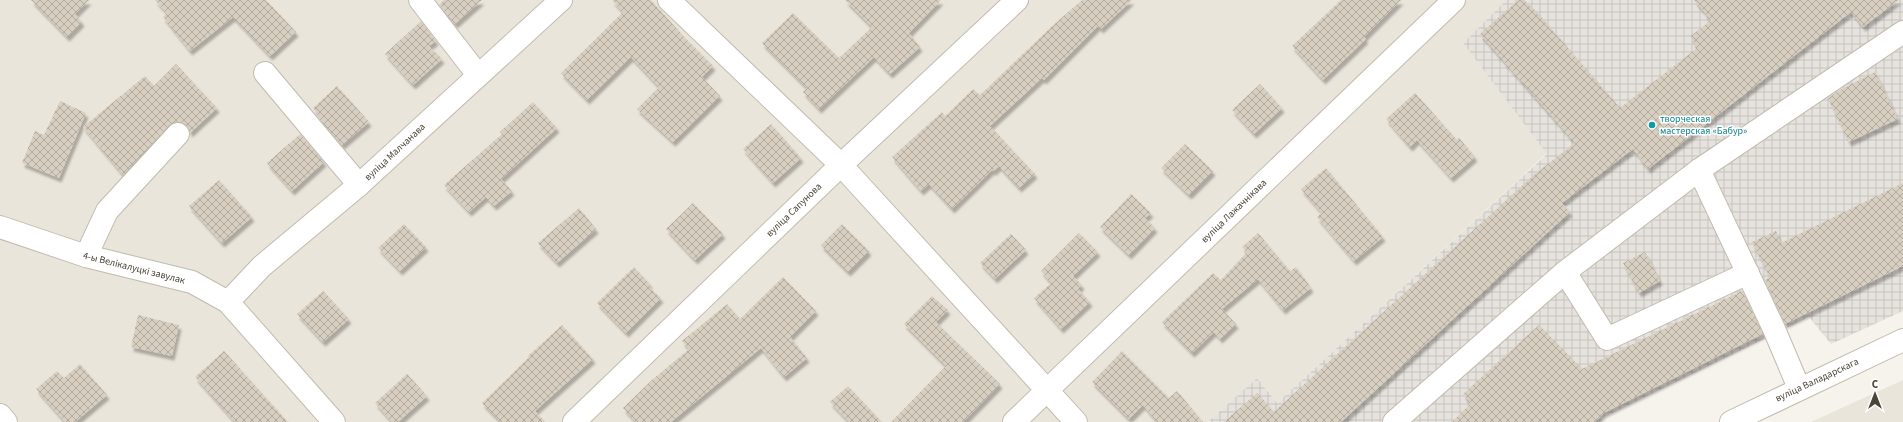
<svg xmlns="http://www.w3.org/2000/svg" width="1903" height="422" font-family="'Source Sans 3',sans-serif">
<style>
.residential{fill:#eae5da}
.industrial{fill:url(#industrial-grid)}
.building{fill:url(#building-cross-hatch);filter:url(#shadow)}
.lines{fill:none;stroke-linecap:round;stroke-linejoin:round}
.minor-casing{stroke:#c2bbae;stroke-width:24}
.minor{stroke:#fff;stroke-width:22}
.culture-dot{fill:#0f9aa8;stroke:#fff;stroke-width:1.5}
.labels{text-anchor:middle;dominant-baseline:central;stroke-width:3;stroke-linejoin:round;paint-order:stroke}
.culture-label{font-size:10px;fill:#0d838f;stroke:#fff;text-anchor:start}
.street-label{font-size:10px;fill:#4b4439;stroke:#fff}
</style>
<defs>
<pattern id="industrial-grid" width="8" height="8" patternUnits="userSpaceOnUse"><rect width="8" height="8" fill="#e6e2dd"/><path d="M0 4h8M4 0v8" fill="none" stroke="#c7c3be"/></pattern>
<pattern id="building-cross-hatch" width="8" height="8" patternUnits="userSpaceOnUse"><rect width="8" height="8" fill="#d8cfc1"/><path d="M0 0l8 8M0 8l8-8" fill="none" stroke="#b1aa9e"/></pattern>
<filter id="shadow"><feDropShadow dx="2.5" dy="4.5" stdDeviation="1" flood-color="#0004"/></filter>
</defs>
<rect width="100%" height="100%" fill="#f6f3ec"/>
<!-- residential -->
<g class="residential">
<path d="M0 0H1506L1463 43 1547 153 1277 403 1257 378 1208 422H0Z"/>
<path d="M1903 380V422H1811Z"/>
</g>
<!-- industrial -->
<path class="industrial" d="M1506 0H1903V311L1831 344 1809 317 1604 417 1600 422H1208L1257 378 1277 403 1547 154 1463 43Z"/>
<!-- building -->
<g class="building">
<path d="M31 0H89L75 14 82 22 67 37Z"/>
<path d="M155 0H266L296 32 270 56 233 17 190 51 163 17 167 13Z"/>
<path d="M444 0H482L455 24 439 5Z"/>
<path d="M612 0H651L684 37 713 66 702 77 720 96 673 142 637 109 659 87 631 57 587 100 561 73 623 12Z"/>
<path d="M845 0H941L909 33 920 47 890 74 874 57 819 109 803 92 807 88 762 43 793 13 839 58 872 27Z"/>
<path d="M1082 0H1132L1101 29 1098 26 1044 80 1042 78 990 126 1035 174 1019 188 999 166 994 171 992 170 952 209 929 184 921 191 892 157 942 112 945 116 973 89 980 95 1049 29Z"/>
<path d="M1341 0H1401L1364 37 1366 39 1323 80 1292 46Z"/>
<path d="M1518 0H1524L1534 9 1620 108 1696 49 1691 36 1711 20 1694 0H1899L1863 27 1851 12 1648 169 1633 149 1562 203 1570 212 1341 422H1224L1257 393 1274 412 1535 174 1575 143 1480 34Z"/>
<path d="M421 21 436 41 429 46 442 59 413 85 385 54Z"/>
<path d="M176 64 217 108 190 133 187 125 181 122H175L169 125 123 175 83 127 145 76 154 86Z"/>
<path d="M1875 72 1898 119 1849 142 1828 98 1840 90Z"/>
<path d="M1260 84 1282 108 1254 134 1232 110Z"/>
<path d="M337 86 369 122 342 145 318 117 320 116 313 108Z"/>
<path d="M1415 93 1457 140 1459 138 1475 157 1451 178 1417 140 1410 147 1386 119Z"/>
<path d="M60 101 86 113 59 178 22 163 35 131 44 135Z"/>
<path d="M533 102 557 128 501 179 512 191 494 206 486 197 469 212 444 185 502 134 500 132Z"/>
<path d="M771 124 801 158 773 183 743 149Z"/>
<path d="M300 134 324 162 292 191 267 163Z"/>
<path d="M1185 144 1213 171 1189 195 1161 168Z"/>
<path d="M1326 168 1383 237 1354 261 1317 217 1322 213 1301 189Z"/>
<path d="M219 180 252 217 222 243 189 206Z"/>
<path d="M1903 183V266L1785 324 1765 280 1770 277 1752 242 1776 231 1781 243Z"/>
<path d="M1131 194 1151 213 1145 218 1155 228 1129 255 1100 227Z"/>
<path d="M693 203 723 234 695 260 666 229Z"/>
<path d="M579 208 596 229 557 263 538 243Z"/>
<path d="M404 224 426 247 400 271 378 248Z"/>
<path d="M842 224 869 251 848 272 821 245Z"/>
<path d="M1079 233 1098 252 1073 276 1082 285 1078 289 1090 302 1061 329 1034 298 1051 283 1041 271Z"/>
<path d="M1258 233 1290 271 1296 267 1311 288 1283 310 1258 279 1222 309 1236 324 1220 339 1214 332 1192 353 1162 322 1213 273 1221 280 1247 252 1242 247Z"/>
<path d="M1011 234 1026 250 995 279 980 263Z"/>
<path d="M1645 252 1660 281 1639 293 1623 263Z"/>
<path d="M634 267 650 284 648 286 661 298 626 333 597 303Z"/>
<path d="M783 277 816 311 790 337 807 358 784 377 761 348 671 422H636L623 408 652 380 689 349 682 341 727 304 740 319Z"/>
<path d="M323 291 349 319 323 342 297 314Z"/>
<path d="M1742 291 1763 334 1604 413 1595 422H1452L1471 403 1463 394 1539 325 1582 369Z"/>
<path d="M932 296 948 310 936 322 1000 384 963 422H891L946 366 904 324Z"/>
<path d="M138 315 179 325 172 356 131 347Z"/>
<path d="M562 325 593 359 535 411 545 422H501L482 403 529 357 528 356Z"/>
<path d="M224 351 268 400 288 422H235L195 377Z"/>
<path d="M1122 351 1169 398 1177 391 1203 422H1157L1143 405 1129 419 1092 382Z"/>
<path d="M80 364 107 395 75 422H65L36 389 57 371 64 378Z"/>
<path d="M407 374 427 396 398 422H392L375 403Z"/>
<path d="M848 386 882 422H849L830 402Z"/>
</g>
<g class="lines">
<defs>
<g id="minor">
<path d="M420 0 478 75"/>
<path d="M669 0 841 165 1076 422"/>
<path d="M265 73 359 185"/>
<path d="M1699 170 1774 329 1799 388"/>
<path d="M0 227 86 256 192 282 228 302 334 422"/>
<path d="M86 256 107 211 178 134"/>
<path d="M1748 273 1607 339 1565 272 1699 170 1903 32"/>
<path d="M228 302 262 266 359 185 561 0"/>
<path d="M0 415 6 422"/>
<path d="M574 422 841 165 1017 0"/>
<path d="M1014 422 1454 0"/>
<path d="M1394 422 1565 272"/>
<path d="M1731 422 1903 340"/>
</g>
</defs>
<!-- minor casing -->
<use href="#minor" class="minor-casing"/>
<!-- minor -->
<use href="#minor" class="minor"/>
</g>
<!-- markers -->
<circle class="culture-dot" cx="1652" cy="125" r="4"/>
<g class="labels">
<!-- culture labels -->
<g class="culture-label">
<text x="1660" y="119">творческая<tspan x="1660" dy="12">мастерская «Бабур»</tspan></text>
</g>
<!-- street labels -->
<g class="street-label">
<text transform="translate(395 152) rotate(-43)">вуліца Малчанава</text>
<text transform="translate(794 210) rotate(-44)">вуліца Сапунова</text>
<text transform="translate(1234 211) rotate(-44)">вуліца Лажачнікава</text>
<text transform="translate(134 268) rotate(14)">4-ы Велікалуцкі завулак</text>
<text transform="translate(1817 380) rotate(-25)">вуліца Валадарскага</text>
</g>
</g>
<!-- north arrow -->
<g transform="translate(1875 394)" stroke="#ffffff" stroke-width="3" paint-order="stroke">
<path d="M0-3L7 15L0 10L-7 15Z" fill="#4b4439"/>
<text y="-6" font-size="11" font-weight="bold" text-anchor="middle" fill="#4b4439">С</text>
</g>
</svg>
